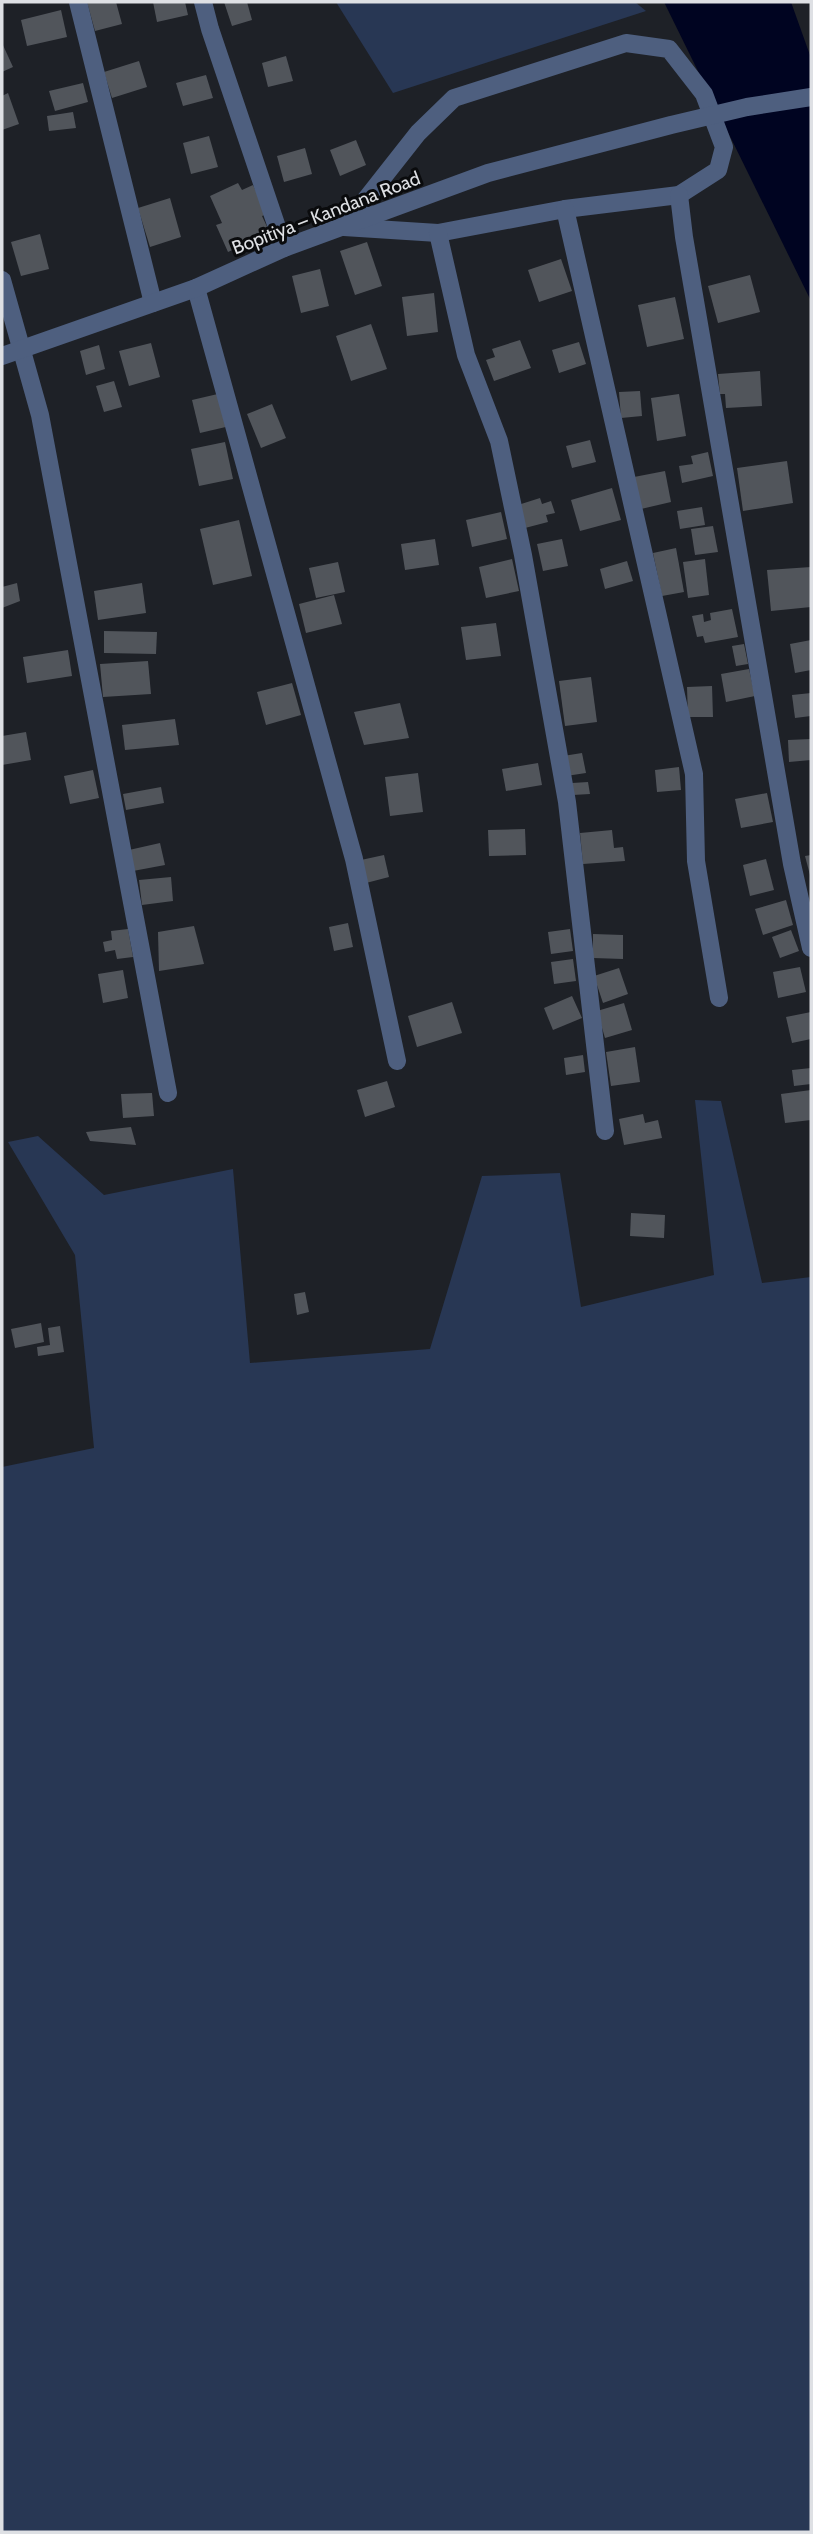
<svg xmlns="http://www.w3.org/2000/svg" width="813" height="2534" font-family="Cabin,sans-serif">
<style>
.green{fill:#283754}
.water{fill:#000421}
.building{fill:#51555b}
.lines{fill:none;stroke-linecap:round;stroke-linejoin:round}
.minor{stroke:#4e5f7f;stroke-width:18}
.labels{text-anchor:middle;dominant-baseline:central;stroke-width:6;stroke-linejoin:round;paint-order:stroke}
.street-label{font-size:19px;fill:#dee0e4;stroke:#0a0b0d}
</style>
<rect width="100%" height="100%" fill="#1e2127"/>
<!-- green -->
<g class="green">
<path d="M336 2H635L646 11 393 93Z"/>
<path d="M695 1100 721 1101 762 1283 811 1277V2532H2V1467L94 1448 75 1255 8 1142 38 1136 104 1195 233 1169 250 1363 430 1349 482 1176 560 1173 581 1307 714 1275Z"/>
</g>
<!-- water -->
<path class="water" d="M664 2H791L811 58V301Z"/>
<!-- building -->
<g class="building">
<path d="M87 2H116L122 24 95 31Z"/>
<path d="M153 2H185L188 15 157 22Z"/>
<path d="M224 2H247L252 20 232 26Z"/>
<path d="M61 10 67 37 27 46 21 20Z"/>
<path d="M2 43 13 67 2 72Z"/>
<path d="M286 56 293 81 268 87 262 63Z"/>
<path d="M139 61 147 87 112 98 104 72Z"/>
<path d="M206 75 213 98 183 106 176 83Z"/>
<path d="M83 83 88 102 55 111 49 91Z"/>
<path d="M8 93 19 124 2 130V96Z"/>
<path d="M73 112 76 128 49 131 47 116Z"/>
<path d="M209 136 218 167 191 174 183 143Z"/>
<path d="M356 140 366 165 340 176 330 150Z"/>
<path d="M305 148 312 174 284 182 277 156Z"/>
<path d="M238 183 242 190 253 185 267 214 262 216 270 233 228 252 216 225 222 223 210 196Z"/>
<path d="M170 198 181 237 150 247 138 208Z"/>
<path d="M40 234 49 269 21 276 11 242Z"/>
<path d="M367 242 382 286 355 295 340 251Z"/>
<path d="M561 259 572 291 539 302 528 270Z"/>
<path d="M320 269 329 306 301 313 292 276Z"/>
<path d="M750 275 760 312 718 323 708 286Z"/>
<path d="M434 293 438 332 407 336 402 297Z"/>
<path d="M675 297 684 339 647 347 638 305Z"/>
<path d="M371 324 387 369 351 381 336 336Z"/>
<path d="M520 340 531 368 494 381 486 360 495 357 492 349Z"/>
<path d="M579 342 586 364 559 373 552 350Z"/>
<path d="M151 343 160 377 129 386 119 351Z"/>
<path d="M99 345 105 369 86 375 80 351Z"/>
<path d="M760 371 762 406 726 408 725 394H720L718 374Z"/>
<path d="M114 381 122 407 104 412 96 386Z"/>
<path d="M640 391 642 416 621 418 619 392Z"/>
<path d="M222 393 230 426 200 433 192 400Z"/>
<path d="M679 394 686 436 657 441 651 398Z"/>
<path d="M272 404 286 438 261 448 247 414Z"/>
<path d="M590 440 596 462 572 468 566 446Z"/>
<path d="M225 442 233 479 199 486 191 449Z"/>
<path d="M708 452 713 476 682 483 679 466 693 464 691 456Z"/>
<path d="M787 461 793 503 743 511 737 468Z"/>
<path d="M665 471 671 502 641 509 634 477Z"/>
<path d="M612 488 621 520 580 531 571 500Z"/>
<path d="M540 498 542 504 551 501 555 513 546 515 548 522 525 528 518 505Z"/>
<path d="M702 507 705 525 680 529 677 511Z"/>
<path d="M501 512 507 539 472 547 466 520Z"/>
<path d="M239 520 252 576 213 585 200 529Z"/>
<path d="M713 526 718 552 695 555 691 529Z"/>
<path d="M435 539 439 565 405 570 401 544Z"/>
<path d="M562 539 568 566 543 571 537 544Z"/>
<path d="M676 548 684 592 662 596 653 553Z"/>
<path d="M512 559 519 591 486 598 479 567Z"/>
<path d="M705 559 709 595 688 598 683 562Z"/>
<path d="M627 561 633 581 605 589 600 569Z"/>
<path d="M338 562 345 592 316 598 309 568Z"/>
<path d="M811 567V607L771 611 767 570Z"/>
<path d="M17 583 20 601 2 608V587Z"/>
<path d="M142 583 146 613 98 620 94 591Z"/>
<path d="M334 595 342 624 306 633 299 604Z"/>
<path d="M732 609 738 637 705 643 703 636 697 637 692 616 703 614 704 622 711 620 710 613Z"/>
<path d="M496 623 501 656 466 660 461 627Z"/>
<path d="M104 631 157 632 156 654 104 653Z"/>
<path d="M811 640V670L795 673 790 644Z"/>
<path d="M744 644 748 664 736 666 732 646Z"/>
<path d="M68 650 72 676 27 683 23 657Z"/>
<path d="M148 661 151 694 103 697 100 664Z"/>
<path d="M749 669 755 696 726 702 721 674Z"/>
<path d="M591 677 597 722 565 726 559 681Z"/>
<path d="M292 683 301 715 266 725 257 692Z"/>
<path d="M712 686 713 717H688L687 687Z"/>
<path d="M811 693V716L795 718 792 695Z"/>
<path d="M400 703 409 738 364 745 354 712Z"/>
<path d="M175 719 179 745 125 750 122 725Z"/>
<path d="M26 732 31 760 2 765V736Z"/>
<path d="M811 739V760L789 762 788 740Z"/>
<path d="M582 753 586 773 566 776 563 756Z"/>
<path d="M538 763 542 785 506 791 502 769Z"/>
<path d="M679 767 681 790 657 792 655 770Z"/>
<path d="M93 770 99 798 70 804 64 776Z"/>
<path d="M418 773 423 812 390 816 385 777Z"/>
<path d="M588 782 590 794 573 795 572 783Z"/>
<path d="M161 787 164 803 126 810 123 794Z"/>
<path d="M767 793 773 822 741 828 735 799Z"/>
<path d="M525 829 526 855 489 856 488 830Z"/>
<path d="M612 830 614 848 623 847 625 861 583 864 580 833Z"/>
<path d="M160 843 165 865 133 871 129 850Z"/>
<path d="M384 855 389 877 366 883 361 860Z"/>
<path d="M811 855V875H810L805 856Z"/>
<path d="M766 859 774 890 750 896 743 865Z"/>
<path d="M171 877 173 901 142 905 139 880Z"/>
<path d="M786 900 793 925 763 935 755 909Z"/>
<path d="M348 923 353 947 334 951 329 927Z"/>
<path d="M194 926 204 964 159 971 158 932Z"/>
<path d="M128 929 133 957 117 959 115 950 105 952 103 942 112 940 111 931Z"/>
<path d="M570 929 573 951 551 954 548 932Z"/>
<path d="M791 930 799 951 780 958 772 937Z"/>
<path d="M593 934 623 935V959L593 958Z"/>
<path d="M573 959 576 981 554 984 551 962Z"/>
<path d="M800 967 806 992 778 998 773 972Z"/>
<path d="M619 968 628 994 603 1003 594 976Z"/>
<path d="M123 970 128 998 103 1003 98 974Z"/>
<path d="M572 996 582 1018 553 1030 544 1008Z"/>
<path d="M452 1002 462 1033 417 1047 408 1016Z"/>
<path d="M624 1003 632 1030 605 1038 597 1011Z"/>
<path d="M811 1012V1039L792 1043 786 1017Z"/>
<path d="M635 1047 640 1082 611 1086 606 1052Z"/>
<path d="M583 1055 585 1072 566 1075 564 1058Z"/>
<path d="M811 1068V1084L794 1086 792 1070Z"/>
<path d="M387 1081 395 1107 365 1117 357 1090Z"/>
<path d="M811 1090V1120L785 1123 781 1094Z"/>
<path d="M152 1093 154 1116 123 1118 121 1094Z"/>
<path d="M643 1114 645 1123 658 1120 662 1138 624 1145 619 1119Z"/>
<path d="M131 1127 136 1145 90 1141 86 1132Z"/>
<path d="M631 1213 665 1215 664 1238 630 1236Z"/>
<path d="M305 1292 309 1312 297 1315 294 1294Z"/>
<path d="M41 1323 44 1342 15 1348 11 1329Z"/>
<path d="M60 1326 64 1352 38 1356 37 1347 50 1345 48 1328Z"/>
</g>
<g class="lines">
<!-- minor -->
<g class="minor">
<path d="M78 2 153 303"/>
<path d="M203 2 210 29 284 248"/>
<path d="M626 43 669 49 704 94 724 147 718 170 679 195 565 209 438 233 344 227 418 133 454 98Z"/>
<path d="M679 195 684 237 792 864 811 948"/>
<path d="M565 209 694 774 696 861 719 998"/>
<path d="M438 233 466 355 499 441 523 555 567 802 605 1131"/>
<path d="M2 280 40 415 168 1093"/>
<path d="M196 288 354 859 397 1061"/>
<path d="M2 356 196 288 284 248 488 173 671 125 747 107 811 97"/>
</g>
</g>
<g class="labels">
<!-- street labels -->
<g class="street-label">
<text transform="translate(326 213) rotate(-21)">Bopitiya – Kandana Road</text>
</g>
</g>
<!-- border -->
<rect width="813" height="2534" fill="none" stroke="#dee0e4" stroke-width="7"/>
</svg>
